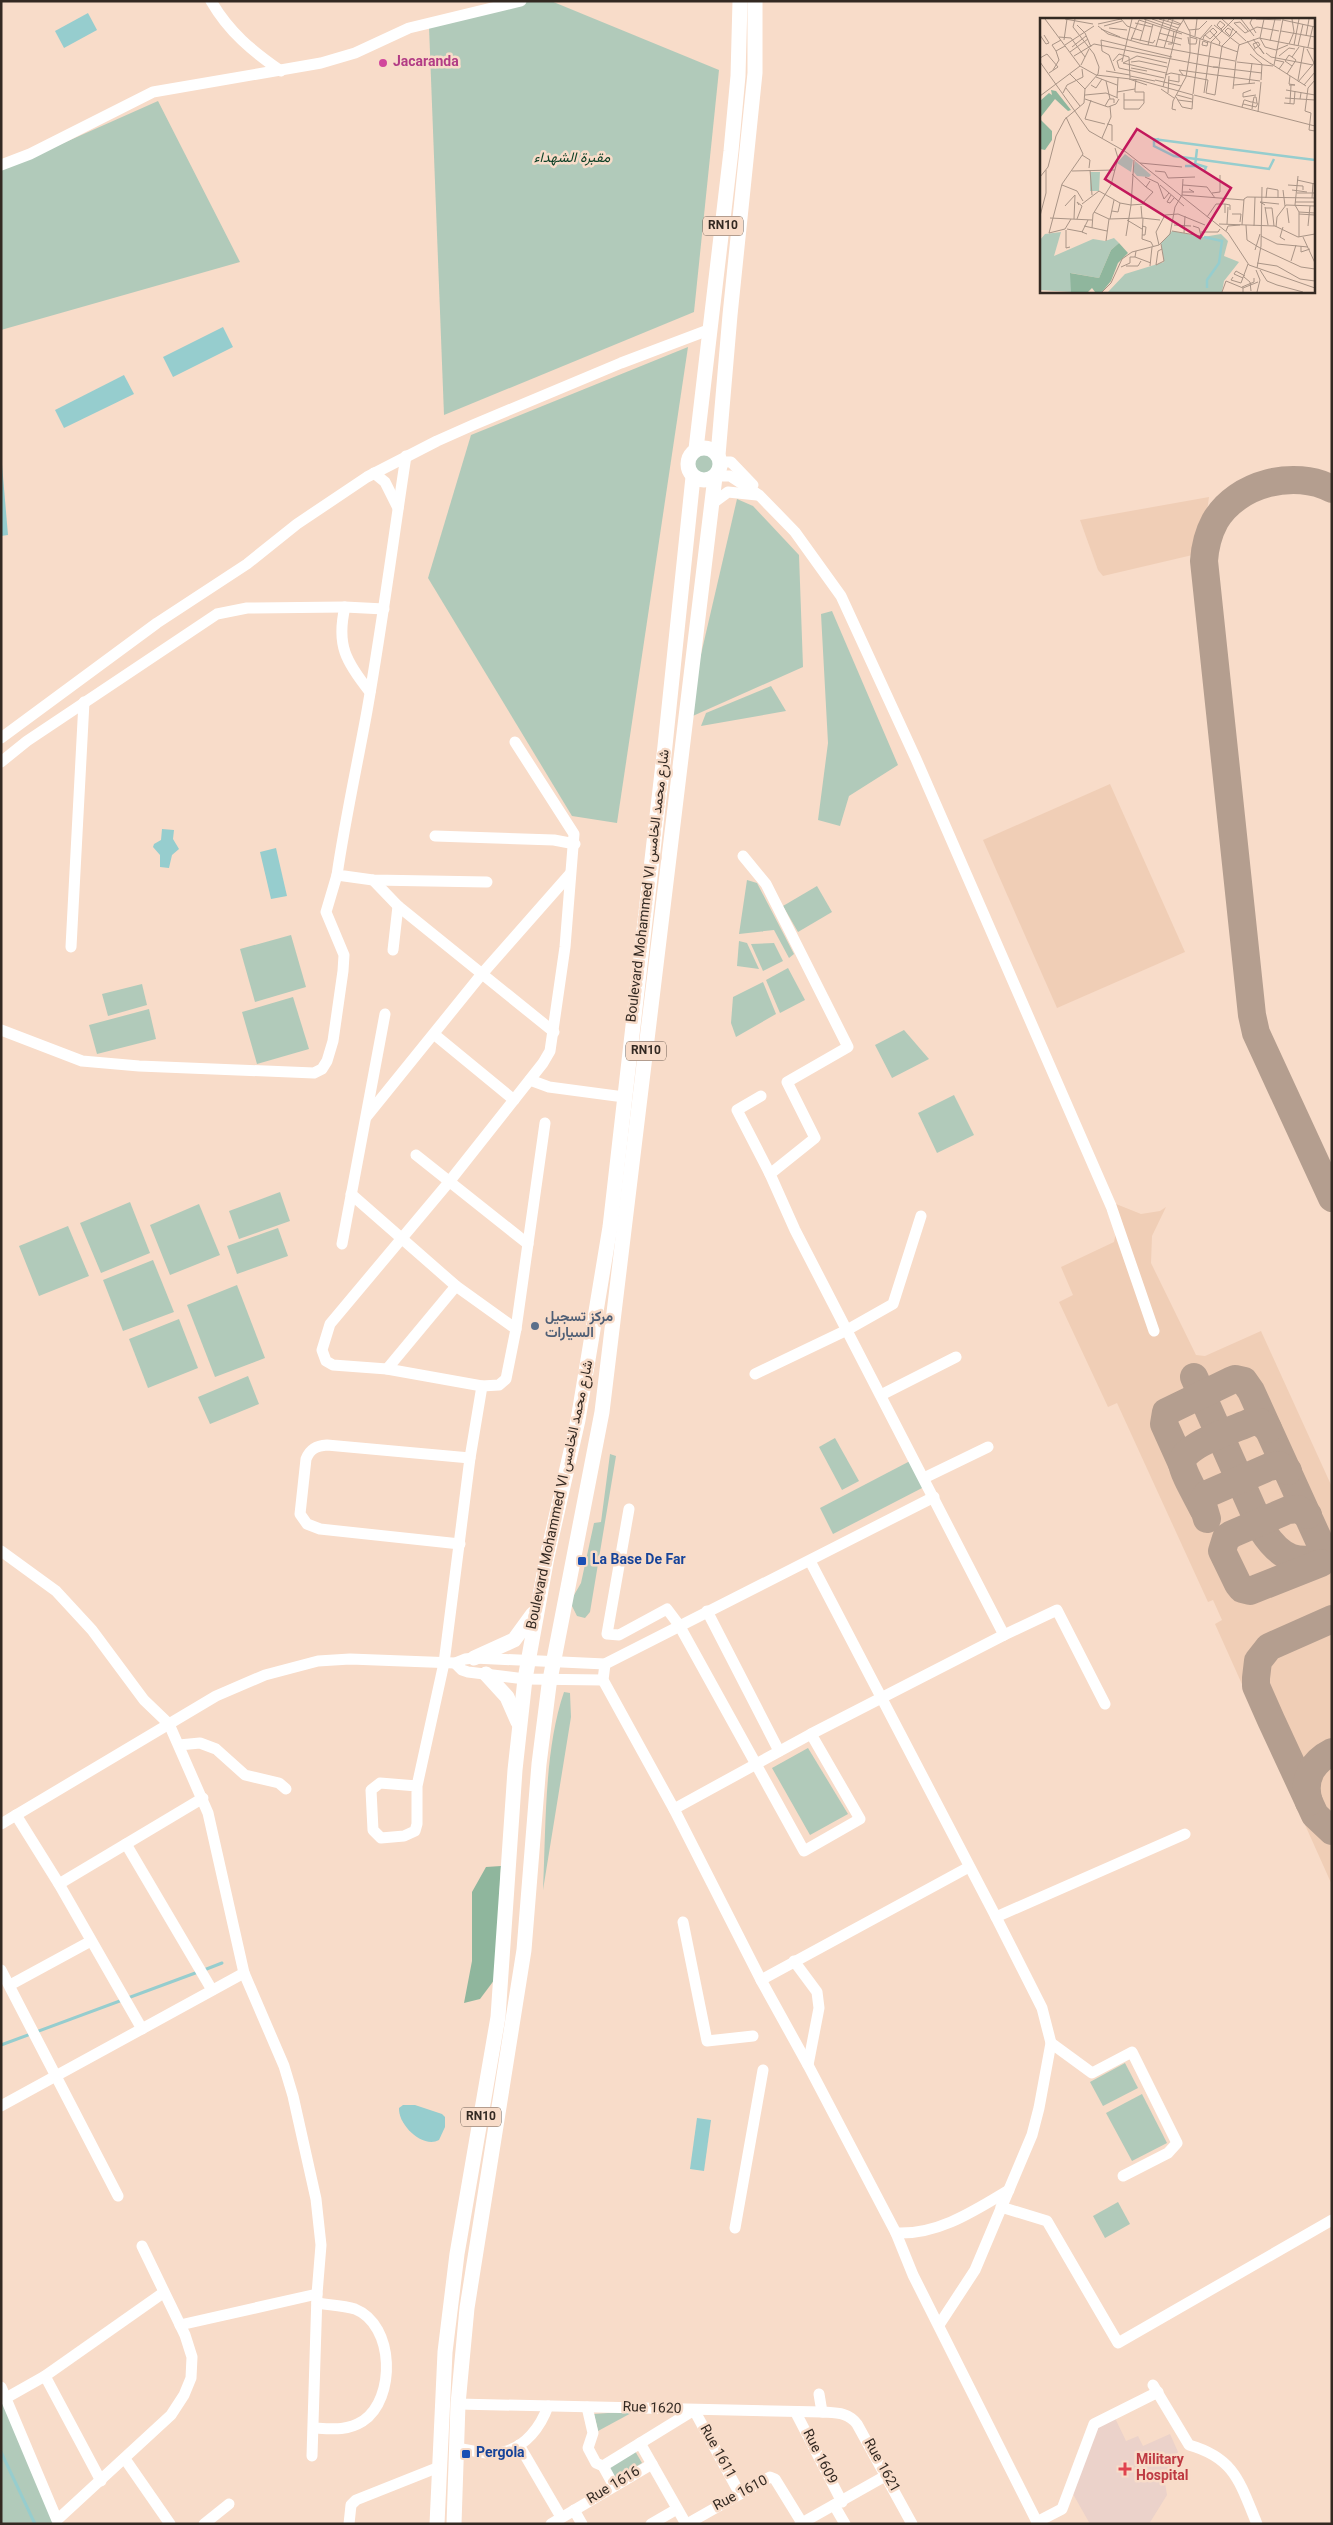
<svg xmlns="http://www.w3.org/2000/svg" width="1333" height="2525" font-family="Georgia,Vazirmatn,serif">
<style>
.built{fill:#f0ceb6}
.medical{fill:#ebd2ca}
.green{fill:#b1caba}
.forest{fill:#8fb69d}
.water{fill:#96cdce}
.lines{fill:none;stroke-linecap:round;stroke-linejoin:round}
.stream{stroke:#96cdce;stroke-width:3}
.taxiway{stroke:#b49e8f;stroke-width:28}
.minor{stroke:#fff;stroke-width:11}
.major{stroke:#fff;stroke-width:15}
.hotel-dot{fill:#d1479c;stroke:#f8dcc9;stroke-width:2}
.service-dot{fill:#5c6f8a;stroke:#f8dcc9;stroke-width:2}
.transit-dot{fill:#1a4fb4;stroke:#f8dcc9;stroke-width:2}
.health-dot{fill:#e0444e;stroke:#f8dcc9;stroke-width:2}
.labels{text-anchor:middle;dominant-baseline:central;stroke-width:5;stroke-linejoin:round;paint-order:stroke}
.shield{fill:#f8dcc9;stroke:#6e5f54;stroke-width:1}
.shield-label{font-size:12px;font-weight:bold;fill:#332922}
.hotel-label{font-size:14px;font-weight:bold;fill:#b23c85;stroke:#f8dcc9;text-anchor:start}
.park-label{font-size:14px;font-style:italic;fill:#0f4127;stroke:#f8dcc9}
.street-label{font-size:14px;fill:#332922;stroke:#f8dcc9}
.service-label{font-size:14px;font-weight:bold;fill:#4e5e75;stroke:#f8dcc9;text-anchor:start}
.transit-label{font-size:14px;font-weight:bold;fill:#164399;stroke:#f8dcc9;text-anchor:start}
.health-label{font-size:14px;font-weight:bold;fill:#be3a42;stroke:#f8dcc9;text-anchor:start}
.inset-river{fill:none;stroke:#96cdce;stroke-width:2.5}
.inset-road{fill:none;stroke:#a99486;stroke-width:1}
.view{fill:#c2185b;fill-opacity:0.15;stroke:#c2185b;stroke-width:2.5}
.inset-edge{fill:none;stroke:#332922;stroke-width:2.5}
</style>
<rect width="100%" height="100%" fill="#f8dcc9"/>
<!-- built -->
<g class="built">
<path d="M1209 497 1201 553 1103 576 1098 570 1080 520Z"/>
<path d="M1110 784 1185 952 1057 1008 983 840Z"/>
<path d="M1116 1204 1141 1214 1160 1211 1166 1207 1152 1236 1151 1263 1196 1355 1205 1356 1261 1331 1332 1487V1885L1215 1624 1222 1620 1213 1600 1208 1602 1117 1403 1108 1407 1059 1302 1073 1295 1061 1267 1114 1242 1116 1233 1106 1209Z"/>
</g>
<!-- medical -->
<path class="medical" d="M1115 2418 1126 2441 1138 2436 1143 2446 1170 2434 1178 2452 1164 2477 1167 2495 1149 2524H1090L1073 2494 1098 2426Z"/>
<!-- green -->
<g class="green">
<path d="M528 1H551L719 70 694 312 444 415 429 27Z"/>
<path d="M158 101 240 262 1 330V168L14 165Z"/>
<path d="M688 347 617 823 572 816 428 578 471 435Z"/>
<circle cx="705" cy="464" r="12"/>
<path d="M737 499 753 506 799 555 803 667 686 719Z"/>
<path d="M832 611 898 765 849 796 840 826 818 820 828 743 821 614Z"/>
<path d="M771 686 786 711 701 726 706 713Z"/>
<path d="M747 880 757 883 794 954 789 958 774 930 739 934Z"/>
<path d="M817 886 832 912 798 932 783 906Z"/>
<path d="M291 935 306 987 255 1002 240 949Z"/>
<path d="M739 941 747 943 759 969 737 966Z"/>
<path d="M774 943 783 961 763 971 751 944Z"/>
<path d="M788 968 805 1000 780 1013 766 980Z"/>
<path d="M763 982 776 1014 736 1037 731 1023 733 997Z"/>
<path d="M142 984 147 1005 108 1016 102 994Z"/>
<path d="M293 997 309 1049 257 1064 242 1012Z"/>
<path d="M149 1009 156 1039 97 1054 89 1025Z"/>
<path d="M904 1030 929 1059 892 1078 875 1045Z"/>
<path d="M954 1095 974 1135 937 1153 918 1113Z"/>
<path d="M280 1192 290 1221 239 1239 229 1211Z"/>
<path d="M130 1202 150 1253 101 1273 80 1223Z"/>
<path d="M199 1204 220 1255 170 1275 150 1225Z"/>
<path d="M68 1226 89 1276 39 1296 19 1246Z"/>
<path d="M278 1228 288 1256 237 1274 227 1246Z"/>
<path d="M153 1260 174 1312 123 1331 103 1280Z"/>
<path d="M237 1285 265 1358 215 1377 187 1305Z"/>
<path d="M179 1319 198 1368 148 1388 129 1339Z"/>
<path d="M248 1376 259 1404 210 1424 198 1397Z"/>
<path d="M835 1438 859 1481 842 1490 819 1447Z"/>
<path d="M610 1454 616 1456 590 1612 585 1618 577 1616 570 1602 581 1583 594 1523 601 1522Z"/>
<path d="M910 1461 924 1487 833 1534 820 1508Z"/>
<path d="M564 1692 570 1693 571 1717 543 1890C546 1828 544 1750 564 1692Z"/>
<path d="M808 1748 848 1814 810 1835 772 1768Z"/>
<path d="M1125 2063 1138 2088 1103 2106 1090 2082Z"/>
<path d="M1142 2094 1167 2143 1132 2161 1106 2113Z"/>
<path d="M1118 2202 1130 2224 1105 2238 1093 2216Z"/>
<path d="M1 2389 55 2524H1Z"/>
<path d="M635 2411 598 2431 594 2414Z"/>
<path d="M635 2451 642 2463 615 2479 608 2467Z"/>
</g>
<!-- forest -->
<path class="forest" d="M501 1866 495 1979 480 1999 464 2003 472 1961V1892L486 1867Z"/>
<!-- water -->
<g class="water">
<path d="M88 13 97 30 64 48 55 31Z"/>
<path d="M223 327 233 347 173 377 163 357Z"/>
<path d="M124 375 134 394 64 428 55 410Z"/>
<path d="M1 453 8 535 1 536Z"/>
<path d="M162 829 174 830 173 839 179 849 172 855 169 868 160 867V855L153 847 154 844 161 840Z"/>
<path d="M276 848 287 896 271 899 260 852Z"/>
<path d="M403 2105H415L442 2114 445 2117V2127L439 2140C423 2149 398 2125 399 2108Z"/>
<path d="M697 2118 711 2120 704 2171 690 2169Z"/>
</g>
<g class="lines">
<!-- stream -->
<g class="stream">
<path d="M204 1970 222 1963"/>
<path d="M1 2045 198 1972"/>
<path d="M1 2452 35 2524"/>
</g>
<!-- taxiway -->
<g class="taxiway">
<path d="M1332 489C1295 469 1237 483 1215 521 1208 534 1205 546 1204 561L1252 1015 1256 1033 1332 1198"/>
<path d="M1194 1377 1262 1530C1282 1561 1297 1564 1332 1556"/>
<path d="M1182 1464 1164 1424 1166 1412 1230 1381 1235 1379 1244 1381 1251 1391 1321 1545 1326 1551 1332 1553"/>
<path d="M1203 1509C1198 1498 1183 1474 1182 1463 1182 1445 1236 1429 1251 1422H1260L1268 1429"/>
<path d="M1308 1515 1298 1509 1288 1510 1232 1534 1226 1538 1222 1551 1238 1584 1242 1589 1250 1591 1321 1563"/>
<path d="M1207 1519 1202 1502 1207 1494 1269 1467 1279 1465 1288 1471"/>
<path d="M1332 1619 1269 1647 1258 1661 1256 1678V1686L1271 1720 1315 1815 1332 1831"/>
<path d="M1309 1802C1302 1780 1312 1762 1332 1752"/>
</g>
<!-- minor -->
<g class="minor">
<path d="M211 1C229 32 252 51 281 71"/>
<path d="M1 165 30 154 153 92 321 63 355 53 409 28 521 1"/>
<path d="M406 456C393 541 382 626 367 711 357 766 345 820 337 875L373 880 487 882"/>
<path d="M721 462H731L753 485"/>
<path d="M374 473 385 482 398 508"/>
<path d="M716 476H730L759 495 795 532 841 596 916 759 1111 1206 1154 1331"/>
<path d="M713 503 728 492 757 495"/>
<path d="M370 692C346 662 336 645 345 607L384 609"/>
<path d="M1 738 157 623 247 564 297 524 367 477 437 441 473 425 621 363 711 329"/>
<path d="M1 762 27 741 217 614 247 608 345 607"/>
<path d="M435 836 554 840 575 844"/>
<path d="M743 856 766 884 848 1047 787 1082 815 1138 770 1174 795 1230 1004 1635 1057 1610 1105 1704"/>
<path d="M373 880 398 906 554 1032"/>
<path d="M71 947 84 702"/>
<path d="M393 950 398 906"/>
<path d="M1 1030 82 1061 139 1066 314 1073 322 1069 327 1061 333 1041 343 971 344 955 326 912 337 875"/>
<path d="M435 1035 514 1100"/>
<path d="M530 1080 549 1087 624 1097"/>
<path d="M761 1096 737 1110 770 1174"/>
<path d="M367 1116 481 975 570 874"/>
<path d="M416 1155 528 1244"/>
<path d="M351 1194 456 1286 516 1329"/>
<path d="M342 1244 385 1014"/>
<path d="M387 1369 456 1286"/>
<path d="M755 1374 847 1330 893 1304 921 1216"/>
<path d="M482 1386 387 1369 333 1365 326 1361 322 1350 330 1324 449 1182 543 1063 550 1051 565 947 574 834 515 742"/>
<path d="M881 1395 956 1357"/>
<path d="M924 1478 988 1447"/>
<path d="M629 1509 607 1634 619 1635 667 1609 679 1625 804 1851 860 1819 811 1734"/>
<path d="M460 1544 320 1529 307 1524 300 1514 306 1459C310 1449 316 1446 327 1445L470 1458"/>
<path d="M1 1551 56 1591 92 1630 144 1700 169 1724 208 1813 244 1973 284 2066 293 2096 316 2199 321 2245 317 2294 312 2456"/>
<path d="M810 1561 996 1917 1042 2008 1051 2043 1039 2108 1032 2135 975 2270 939 2325"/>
<path d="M707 1611 779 1751"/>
<path d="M455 1663 462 1670 468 1672 525 1679 603 1680"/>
<path d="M605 1664 603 1680 674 1809 761 1980 808 2065 896 2233 913 2275 1038 2524"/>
<path d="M179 1745 200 1743 216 1749 245 1775 279 1783 286 1789"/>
<path d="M417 1786 380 1783 371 1790 373 1830 381 1838 404 1836 415 1831 417 1824V1786L444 1663 470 1458 482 1386 499 1385 506 1379 516 1329 545 1123"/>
<path d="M674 1809 811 1734 1004 1635"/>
<path d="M16 1815 59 1884 142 2029"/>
<path d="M1 1824 216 1696 265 1675 318 1661 350 1659 455 1663 465 1659 474 1658 605 1664 934 1497"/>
<path d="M126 1844 212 1990"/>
<path d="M59 1884 203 1798"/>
<path d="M996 1917 1185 1834"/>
<path d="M683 1922 707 2041 753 2036"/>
<path d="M794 1961 817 1992 819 2008 808 2065"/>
<path d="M1 1970 118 2196"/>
<path d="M761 1980 969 1867"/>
<path d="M10 1985 91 1941"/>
<path d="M1051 2043 1092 2073 1132 2052 1177 2143 1168 2153 1123 2176"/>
<path d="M1 2106 244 1973"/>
<path d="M1001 2207 1047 2221 1118 2343 1332 2220"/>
<path d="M735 2228 763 2070"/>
<path d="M896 2233C938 2235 974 2211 1009 2190"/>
<path d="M180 2325 317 2294"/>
<path d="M45 2376 163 2293"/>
<path d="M1153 2385 1189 2445C1235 2458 1240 2483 1257 2524"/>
<path d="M1 2387 57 2520 171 2415 184 2395 191 2378 192 2357 185 2335 142 2246"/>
<path d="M819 2394 822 2412"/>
<path d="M6 2398 45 2376 101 2481"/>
<path d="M458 2404 822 2412C836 2413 848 2412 857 2424L912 2524"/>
<path d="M587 2407 593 2433 588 2448 596 2463 603 2466"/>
<path d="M694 2410 740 2494"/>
<path d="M796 2413 842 2502"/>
<path d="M314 2428C332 2429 347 2431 363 2421 396 2399 395 2325 355 2309 343 2305 328 2305 317 2303"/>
<path d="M640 2443 686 2524"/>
<path d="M519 2445 561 2517"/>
<path d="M456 2448C471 2450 489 2456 503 2452 526 2447 541 2426 548 2406"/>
<path d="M125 2459 170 2524"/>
<path d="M603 2466 694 2410"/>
<path d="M603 2466 614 2486"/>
<path d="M834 2505 845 2524"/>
<path d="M574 2510 582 2524"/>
<path d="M1037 2522 1062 2509 1094 2424 1158 2392"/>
<path d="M204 2524 229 2504"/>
<path d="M349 2524 351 2505 356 2500 439 2467"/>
<path d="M551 2524 652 2464"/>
<path d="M651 2524 677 2509"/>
<path d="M687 2524 770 2477 775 2479 802 2523"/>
<path d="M800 2524 887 2475"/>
</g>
<!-- major -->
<g class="major">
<circle cx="704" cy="464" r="16"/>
<path d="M696 449 731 151 738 76 740 1"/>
<path d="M718 455 730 315 755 73V1"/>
<path d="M474 1658 514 1640 533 1614"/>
<path d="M486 1674 507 1697 518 1722"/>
<path d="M437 2524 445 2352 457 2254 498 2017 515 1770 525 1679 547 1557 578 1420 610 1227 665 746 693 477"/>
<path d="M454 2524 458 2404 467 2308 524 1950 539 1764 549 1685 602 1412 715 477"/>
</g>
</g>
<!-- markers -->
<circle class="hotel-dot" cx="383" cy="63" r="5"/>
<circle class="service-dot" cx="535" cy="1326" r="5"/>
<g class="transit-dot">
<rect x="577" y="1556" width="10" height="10" rx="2.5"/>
<rect x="461" y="2449" width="10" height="10" rx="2.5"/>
</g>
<path class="health-dot" d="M1122.5 2461.5h5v5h5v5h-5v5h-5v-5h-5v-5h5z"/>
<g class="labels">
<!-- shield labels -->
<g class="shield">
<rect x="703" y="216.5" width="40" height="19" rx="4"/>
<rect x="626" y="1041.5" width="40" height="19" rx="4"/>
<rect x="461" y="2107.5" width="40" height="19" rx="4"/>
</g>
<g class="shield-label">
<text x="723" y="226">RN10</text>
<text x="646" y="1051">RN10</text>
<text x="481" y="2117">RN10</text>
</g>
<!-- hotel labels -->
<g class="hotel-label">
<text x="393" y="63">Jacaranda</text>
</g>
<!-- park labels -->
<g class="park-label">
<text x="572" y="159">مقبرة الشهداء</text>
</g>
<!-- street labels -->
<g class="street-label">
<text transform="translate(649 886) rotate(-83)">Boulevard Mohammed VI شارع محمد الخامس</text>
<text transform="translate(561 1495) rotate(-78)">Boulevard Mohammed VI شارع محمد الخامس</text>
<text transform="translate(652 2409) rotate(2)">Rue 1620</text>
<text transform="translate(717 2452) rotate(61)">Rue 1611</text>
<text transform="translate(819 2457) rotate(63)">Rue 1609</text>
<text transform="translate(881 2466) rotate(61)">Rue 1621</text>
<text transform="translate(614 2486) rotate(-31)">Rue 1616</text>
<text transform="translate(741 2494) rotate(-28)">Rue 1610</text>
</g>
<!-- service labels -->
<g class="service-label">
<text x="545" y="1318">مركز تسجيل<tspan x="545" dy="16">السيارات</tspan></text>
</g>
<!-- transit labels -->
<g class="transit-label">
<text x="592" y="1561">La Base De Far</text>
<text x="476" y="2454">Pergola</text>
</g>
<!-- health labels -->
<g class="health-label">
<text x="1136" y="2461">Military<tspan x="1136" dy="16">Hospital</tspan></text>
</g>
</g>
<!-- overview -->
<g transform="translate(1040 18)">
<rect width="275" height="275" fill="#f8dcc9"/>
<path d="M85 136 93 142 91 154 77 145ZM95 143 111 157 109 159 97 158 93 153ZM50 154H60L59 173H50ZM132 213 163 219 181 216 188 223 184 238 199 244 184 263 182 274H68L85 256 124 244 121 225ZM21 214 14 238 53 221 65 223 74 220 79 225 71 232 59 260 31 255V274L0 272V222L5 216Z" fill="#b1caba"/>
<path d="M11 72 16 73 31 92 28 93 15 81 0 100V83L9 75 12 77ZM0 101 12 113V122L5 132 0 131ZM79 225 88 235 78 245 71 263 62 274H55L52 270 48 274H31L30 255 59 260 71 232Z" fill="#8fb69d"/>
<path class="inset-river" d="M113 121 275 142M119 121 114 123V128L134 138 229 151 234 141M156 146 166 149 164 154M145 148H155L157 131M164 219 182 223 179 245 167 262V270"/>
<path class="inset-road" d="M5 1 40 48 56 57 99 62 153 77M25 1 53 6M35 1 33 9 54 36 59 49 58 56 45 71M81 1 87 8 102 13M104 1 198 34M112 1 138 10M119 1 140 7M182 1 206 23M201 1 214 18M212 1 210 5 216 15M216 1 241 2M224 1 220 20 225 29 236 32 248 27M243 2 275 9M127 4 129 1 141 6M95 5 112 9M194 5 205 15 217 9 239 13M194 5 200 4 208 13M58 6 81 1M37 7 45 15 51 29M174 7 200 27M58 8 68 16 103 26 195 43M64 8 82 3M69 10 87 12M61 11 80 19M181 11 185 7 180 3 177 7 182 12M149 12 159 11 167 3M191 12 188 10 185 13 190 18 193 10M170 13 180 24 179 27M241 13 275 19M119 15 142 21M0 17 6 26 9 25 4 17M155 18 157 1M266 18 269 1M19 19 31 20 45 39M148 19 149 26H156L157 21 150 19M91 20 113 25 115 22M118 21 141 27M163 21 164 18 173 10 177 14 170 21 165 17M213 21 224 36 220 30M21 22 12 27 16 33 25 28M24 22 27 1M91 22 99 2 142 16M100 23 106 2M207 23 217 36 231 46M230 23 235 1M171 24 194 1M168 25 163 23 162 27 167 28 168 23M128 26H132L134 13M249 26 254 14 252 1M25 27 54 8M108 27 113 6M254 27 259 1M116 28 124 1M258 28 263 6M32 29 46 18M268 29 273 8M124 30 133 1M267 31 274 45M213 32 220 27 218 24 213 26 215 30M30 34 48 21M226 35 231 39 273 47M210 36 222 46M34 38 54 26 173 49M239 38 249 30 255 31M0 40 7 36 18 49 9 55M83 40 77 43 79 50 124 60M196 42 199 27 219 20 275 31M235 42 244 44 239 51M73 43 79 36 89 39 90 60M0 44 49 113 86 134 188 215 209 247 275 270M82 44 92 1M91 44 99 43 127 49M197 44 233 48M83 45 126 55M83 45 97 38 127 45M230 45 266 68M41 47 49 31M234 47 243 1M252 48 245 43 249 37 252 39M178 49H173L222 55M91 50 107 53M13 52 19 42 16 33M66 53 90 57M75 53 69 37 62 33 61 22 132 39M30 56 45 71M247 56 256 42 252 39 259 29M125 57 131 55 168 62 166 75 175 77 182 28 197 13M143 57 139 52 220 63M90 58 115 63M56 59 77 67M89 61 107 67M115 62 141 68M128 62 139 64V57M221 62 222 46M258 62 264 29M275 62 268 70 265 93 271 95 269 112 275 113M66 63 70 81M258 64 275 44M209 66 212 45M51 67 56 70 62 61M194 67 215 65M249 67H255L249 66 250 58M264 67 275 54M123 69 137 12 144 1M26 70 40 88M121 71 134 80M193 71 196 42M211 72 203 75V79L216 77M246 72 275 77M77 74 95 71 96 61M23 75 27 67 43 59 42 51M84 75V91H99L104 85V74H95V71M128 75 129 58M164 75 171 25M261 75 260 81 275 82M153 76 160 21 172 7M45 77 66 75 78 80M137 77 152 81M154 77 275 108M0 78 40 48M77 79 78 60M136 79 142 89 152 91 153 77M245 80 260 81M45 81 68 89 76 86 79 81M51 82 45 101 65 106M84 82H104M138 82 153 84M244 85 254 86 255 73M250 85 251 67M203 86 216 89 218 85M65 88 69 81H74V85M202 89 204 82H205L211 84H213L215 85H217L216 79H214L213 84 212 91M136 92 132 91 133 83 146 59 150 35V14L143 1M218 94 221 64M26 99 43 136 22 166 9 215 25 211 31 201M67 106 72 107V123M62 120 71 99 70 88M42 137 50 142 49 150M94 142 91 187 104 186M100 145 142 149M50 152 52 177M32 153 75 152M115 153 125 154 128 160 155 159M92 156 106 169 110 163M258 158 255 187 259 194V219M0 159 8 149 16 118 25 101 44 85 45 71M105 159 118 165 124 181 129 175M257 162 275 166M22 167 37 173 43 183M120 167 144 188M143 167 167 169 175 180M248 167 263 168V172M243 172 245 188M252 172 267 174M142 174H154L149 171M172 175 180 174V157M257 175H275M131 177 127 184 130 185 134 180M142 177 204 182M207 179 275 180M226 180 227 170 238 172V180M272 180 273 165M255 184H275M42 186 59 173 80 185 91 187 86 218M102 186 113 174 106 169M225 187 220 184 239 186M25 188 35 177 34 201M101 188 102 200 120 202M225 189 228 207M225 190H232L234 208M247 190 249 205M72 193 78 194 80 185M54 194 69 201 102 200M259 194 275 195M185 195V186L190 187V192M192 196H201L200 204M259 196 275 197M0 198 6 175V152M167 199 176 186H185M10 200 52 202M103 200 102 221 111 224 113 228M37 201 42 188 37 184 39 187M70 201 74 182M87 202 102 211M179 206 235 208 258 219 275 216M187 206 188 189M134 207 151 208M202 207 204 181 207 179M206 207 207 222 220 230M44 208 67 213M214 208 215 179M268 208 270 188M236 209 237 199 246 187 275 188M243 209 240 219 245 222M52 210 53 196 71 167 78 140 75 130M27 211 43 214M26 212V230L30 229M132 213 161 218 159 210 153 208M186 213 188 208 200 207M161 214H178L180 211M144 215 145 198M47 216 42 214 48 202M102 217H105L106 209 102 208M221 218 237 226 268 229M263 219 275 245M66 223 69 201M121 226 124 243 116 247 118 233 122 231M119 227 116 214 125 197 138 196 165 207M261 228V234L270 231M220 230 261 249 275 251M215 232 220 216M95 239 111 245M251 243 256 227M217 245 237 248 260 261 275 263M86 248H98L101 243M110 248 112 229M81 249 90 245V239H95L96 233M217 250 221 228 222 169M216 252 220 262 217 274M220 252 227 263 237 267M193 259 191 262 201 265 208 246M204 259 210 264 211 273M203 260 194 256 196 253 205 258M237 267 263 274M202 269 214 264V260M203 270 218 264M62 274 71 265 82 241 92 234 119 227 130 216 135 189 142 177 143 161M182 274 186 263 203 270V274"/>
<path class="view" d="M97 111 191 170 160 220 65 161Z"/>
<rect width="275" height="275" class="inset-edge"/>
</g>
<!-- border -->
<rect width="1333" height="2525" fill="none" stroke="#332922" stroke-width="5"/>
</svg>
